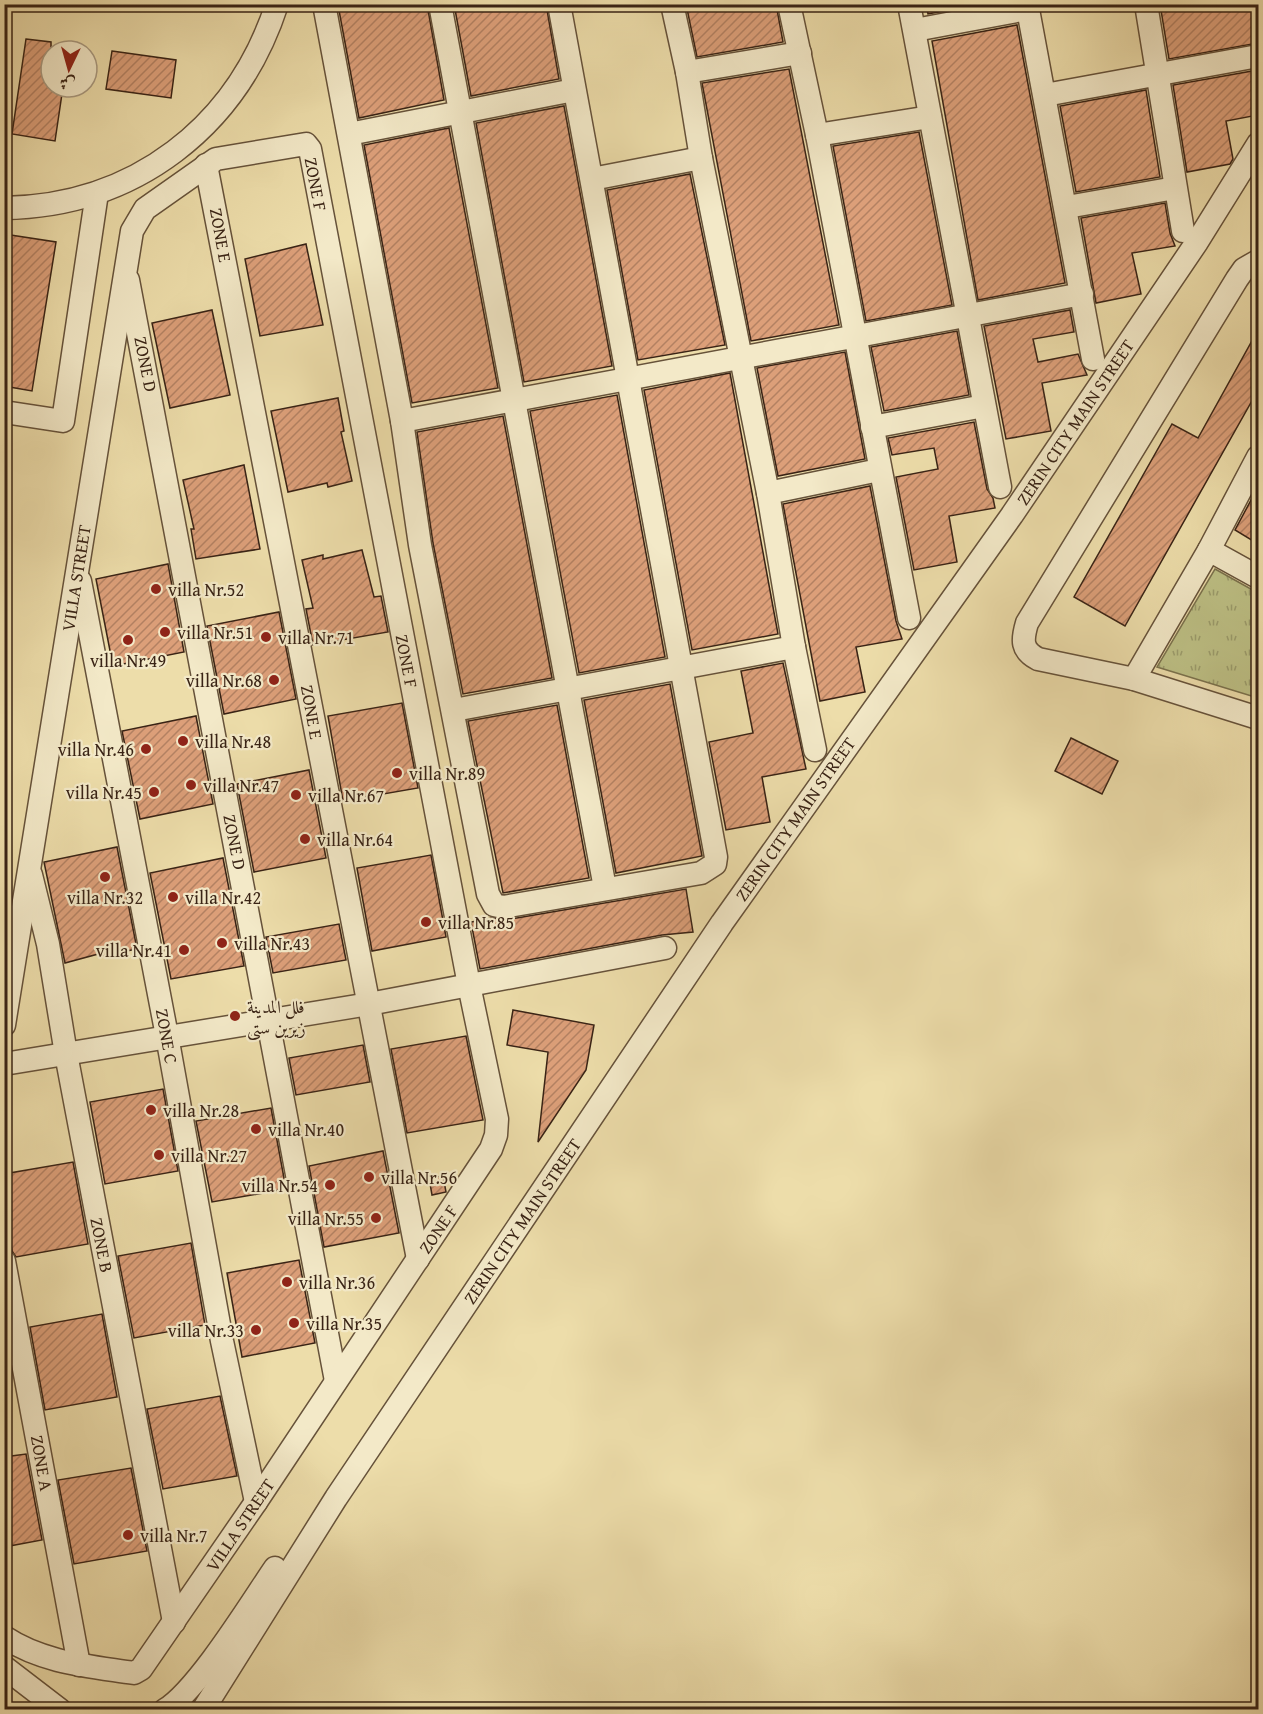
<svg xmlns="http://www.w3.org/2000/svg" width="1263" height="1714" font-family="'Gentium Book Plus',Amiri,serif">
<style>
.park{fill:url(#park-tufts);stroke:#7b724d;stroke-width:1.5}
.building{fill:url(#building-hatch);stroke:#392315;stroke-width:1.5}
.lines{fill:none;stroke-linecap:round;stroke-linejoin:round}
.minor-casing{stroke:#66523a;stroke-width:25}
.minor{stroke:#f3e9c8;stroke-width:22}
.poi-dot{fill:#8f2418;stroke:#f3e9c8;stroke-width:2}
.labels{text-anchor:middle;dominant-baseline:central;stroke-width:4.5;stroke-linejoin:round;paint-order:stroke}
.street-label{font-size:18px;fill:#392315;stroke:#f3e9c8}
.poi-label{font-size:18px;fill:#392315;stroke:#f3e9c8;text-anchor:start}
</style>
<defs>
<pattern id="park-tufts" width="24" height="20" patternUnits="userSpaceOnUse" patternTransform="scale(1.5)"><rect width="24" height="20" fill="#bdc085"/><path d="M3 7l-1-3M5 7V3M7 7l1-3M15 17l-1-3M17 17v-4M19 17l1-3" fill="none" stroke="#9b9c6c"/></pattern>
<pattern id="building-hatch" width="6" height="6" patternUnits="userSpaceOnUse" patternTransform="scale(1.5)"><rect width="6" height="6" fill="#dc9f79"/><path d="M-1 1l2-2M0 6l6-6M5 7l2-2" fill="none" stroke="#b38162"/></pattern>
</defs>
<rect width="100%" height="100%" fill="#edddaa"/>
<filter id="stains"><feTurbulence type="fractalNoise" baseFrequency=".00333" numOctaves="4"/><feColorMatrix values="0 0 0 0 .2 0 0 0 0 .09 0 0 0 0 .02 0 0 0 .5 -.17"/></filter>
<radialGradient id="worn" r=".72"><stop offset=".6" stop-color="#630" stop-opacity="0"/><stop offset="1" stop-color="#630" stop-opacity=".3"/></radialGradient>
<!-- park -->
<path class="park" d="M1215 569 1258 593V698L1157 667Z"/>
<!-- building -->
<g class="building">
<path d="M427 4 444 100 359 118 338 5Z"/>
<path d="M454 4H546L559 79 471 96Z"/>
<path d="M686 4H776L783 42 697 57Z"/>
<path d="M926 4H944L945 11 928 14Z"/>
<path d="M1160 4H1251L1258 43 1169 59Z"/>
<path d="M1017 25 1065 283 978 300 932 41Z"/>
<path d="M26 39 51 42V87H63L55 141 12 134Z"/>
<path d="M112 51 176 60 171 98 106 89Z"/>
<path d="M789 69 839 325 751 341 702 83Z"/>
<path d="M1258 70V115L1226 121 1233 159 1230 164 1187 172 1173 85Z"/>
<path d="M1146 90 1160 177 1076 192 1060 106Z"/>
<path d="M564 106 612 366 524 382 476 123Z"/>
<path d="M449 128 498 388 412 403 364 145Z"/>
<path d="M919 132 952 305 866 321 833 146Z"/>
<path d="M690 174 725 345 638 360 607 190Z"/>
<path d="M1165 203 1170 233 1175 246 1132 253 1141 294 1096 303 1081 218Z"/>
<path d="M4 234 56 242 32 391 4 386Z"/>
<path d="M306 244 323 325 260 336 245 259Z"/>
<path d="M212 310 230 395 170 408 152 323Z"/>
<path d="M1070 310 1074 332 1033 339 1038 362 1078 354 1087 375 1042 383 1051 431 1006 439 984 326Z"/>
<path d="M1258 330V390L1125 626 1074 597 1172 424 1198 438Z"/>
<path d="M957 331 969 395 884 411 871 347Z"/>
<path d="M845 352 865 459 778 476 757 368Z"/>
<path d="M730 373 778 634 692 650 644 390Z"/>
<path d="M617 395 665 657 579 673 530 411Z"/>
<path d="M338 398 344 431 341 432 352 481 328 487 327 483 288 492 271 411Z"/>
<path d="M503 416 552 678 463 694 433 543 417 432Z"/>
<path d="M974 422 987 489 993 498 995 508 949 516 957 562 914 570 896 477 938 469 934 448 892 455 888 438Z"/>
<path d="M244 465 260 549 196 559 191 529H194L183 480Z"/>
<path d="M870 486 896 621 902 639 856 647 865 692 820 701 783 504Z"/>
<path d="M1258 487V544L1235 530Z"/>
<path d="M362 550 374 597 381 596 388 632 313 645 306 609 313 608 302 560 323 555V559Z"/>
<path d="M168 564 184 652 113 666 96 579Z"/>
<path d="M279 612 296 699 224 714 207 626Z"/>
<path d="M783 663 806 769 762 777 770 822 726 830 709 742 753 733 741 671Z"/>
<path d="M670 684 702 856 616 873 584 700Z"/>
<path d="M402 703 418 788 343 801 328 716Z"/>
<path d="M557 705 589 878 503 893 468 721Z"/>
<path d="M196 716 213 804 140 819 122 731Z"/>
<path d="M1071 738 1118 761 1102 794 1055 771Z"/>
<path d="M309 770 326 858 254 872 237 784Z"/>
<path d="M117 847 137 949 103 956 102 953 65 963 44 862Z"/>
<path d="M431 855 446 937 372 951 357 868Z"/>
<path d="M223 858 244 966 171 979 150 873Z"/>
<path d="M686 889 693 932 662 935 480 969 471 922 492 918 505 920Z"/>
<path d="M339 924 346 960 273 973 266 937Z"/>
<path d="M513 1010 594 1025 586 1070 538 1142 548 1052 507 1045Z"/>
<path d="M466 1036 483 1120 407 1133 391 1049Z"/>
<path d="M363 1045 370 1082 296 1095 289 1058Z"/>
<path d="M163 1089 178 1171 105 1184 90 1102Z"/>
<path d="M271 1108 286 1189 212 1202 196 1121Z"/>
<path d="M383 1151 399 1233 324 1247 309 1166Z"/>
<path d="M73 1162 88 1244 16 1257 12 1251 4 1207V1174Z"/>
<path d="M443 1176 446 1192 432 1195 429 1178Z"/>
<path d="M191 1243 205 1325 134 1338 118 1256Z"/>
<path d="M299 1260 315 1343 242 1357 227 1273Z"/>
<path d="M102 1314 117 1397 45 1410 30 1327Z"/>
<path d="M220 1396 237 1476 163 1489 147 1409Z"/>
<path d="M26 1454 42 1540 4 1547V1457Z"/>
<path d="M131 1468 147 1551 74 1564 58 1480Z"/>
</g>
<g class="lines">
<defs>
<g id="minor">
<path d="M324 4 402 421 420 545 488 894 494 905 503 907 701 873 715 864 716 857 559 4"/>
<path d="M440 4 605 888"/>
<path d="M672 4 687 72 701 158 768 493 794 647 815 750"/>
<path d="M789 4 817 135 909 618"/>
<path d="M909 4 1000 487"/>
<path d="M1027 4 1093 359"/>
<path d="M1146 4 1183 231"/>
<path d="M915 30 1027 9"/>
<path d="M687 72 800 53"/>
<path d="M1045 95 1258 56"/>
<path d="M349 134 574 90"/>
<path d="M817 135 930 117"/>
<path d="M206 165 418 1259"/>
<path d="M592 179 701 158"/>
<path d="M1067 207 1175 188"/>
<path d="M4 208C135 206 237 127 277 4"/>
<path d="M1258 261 1244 269 1237 279 1027 623C1022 640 1021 650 1038 659L1134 679 1258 718"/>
<path d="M128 280 336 1381"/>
<path d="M4 412 63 421 97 193"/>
<path d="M402 421 1082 294"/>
<path d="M872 427 984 406"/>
<path d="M768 493 879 470"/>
<path d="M1209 550 1258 577"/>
<path d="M80 581 167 1036 222 1341 256 1502"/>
<path d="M1134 679 1209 550 1258 457"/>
<path d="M454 710 794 647"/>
<path d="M31 875 48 944 66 1054 174 1622"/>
<path d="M4 1025 132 231 145 209 216 159 306 144 310 149 469 985 497 1119 496 1135 491 1149 256 1502 141 1669 134 1673C89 1666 43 1663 4 1637"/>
<path d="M4 1064 369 1004 665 948"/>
<path d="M4 1261 79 1665"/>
<path d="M4 1667 60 1710"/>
<path d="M165 1710C198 1690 251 1603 275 1568"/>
<path d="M203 1710 336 1498 722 923 1012 515 1197 242 1258 144"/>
</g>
</defs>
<!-- minor casing -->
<use href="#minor" class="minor-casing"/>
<!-- minor -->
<use href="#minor" class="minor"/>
</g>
<!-- markers -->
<g class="poi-dot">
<circle cx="156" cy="589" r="6"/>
<circle cx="165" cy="632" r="6"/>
<circle cx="266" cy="637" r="6"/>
<circle cx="128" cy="640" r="6"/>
<circle cx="274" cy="680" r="6"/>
<circle cx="183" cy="741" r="6"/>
<circle cx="146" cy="749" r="6"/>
<circle cx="397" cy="773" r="6"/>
<circle cx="191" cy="785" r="6"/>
<circle cx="154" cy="792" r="6"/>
<circle cx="296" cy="795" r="6"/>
<circle cx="305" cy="839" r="6"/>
<circle cx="105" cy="877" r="6"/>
<circle cx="173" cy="897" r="6"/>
<circle cx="426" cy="922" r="6"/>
<circle cx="222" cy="943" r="6"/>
<circle cx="184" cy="950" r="6"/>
<circle cx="235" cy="1016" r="6"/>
<circle cx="151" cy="1110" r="6"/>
<circle cx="256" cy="1129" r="6"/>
<circle cx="159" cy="1155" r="6"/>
<circle cx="369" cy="1177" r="6"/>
<circle cx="330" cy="1185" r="6"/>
<circle cx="376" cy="1218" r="6"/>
<circle cx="287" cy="1282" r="6"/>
<circle cx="294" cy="1323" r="6"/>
<circle cx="256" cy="1330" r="6"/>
<circle cx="128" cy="1535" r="6"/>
</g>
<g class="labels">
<!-- street labels -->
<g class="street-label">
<text transform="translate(316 184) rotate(79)">ZONE F</text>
<text transform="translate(221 235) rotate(80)">ZONE E</text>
<text transform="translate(146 364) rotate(79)">ZONE D</text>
<text transform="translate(1075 422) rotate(-56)">ZERIN CITY MAIN STREET</text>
<text transform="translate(76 578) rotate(-81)">VILLA STREET</text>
<text transform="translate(407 661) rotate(79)">ZONE F</text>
<text transform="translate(312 712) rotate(80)">ZONE E</text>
<text transform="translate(795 819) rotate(-55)">ZERIN CITY MAIN STREET</text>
<text transform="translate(235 842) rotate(79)">ZONE D</text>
<text transform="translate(167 1036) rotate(80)">ZONE C</text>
<text transform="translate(522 1221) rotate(-56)">ZERIN CITY MAIN STREET</text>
<text transform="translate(438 1229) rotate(-56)">ZONE F</text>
<text transform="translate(102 1245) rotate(79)">ZONE B</text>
<text transform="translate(42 1463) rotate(80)">ZONE A</text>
<text transform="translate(240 1525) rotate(-56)">VILLA STREET</text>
</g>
<!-- poi labels -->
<g class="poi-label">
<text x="168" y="589">villa Nr.52</text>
<text x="177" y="632">villa Nr.51</text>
<text x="278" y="637">villa Nr.71</text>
<text x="128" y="660" text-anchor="middle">villa Nr.49</text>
<text x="262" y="680" text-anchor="end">villa Nr.68</text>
<text x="195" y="741">villa Nr.48</text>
<text x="134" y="749" text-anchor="end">villa Nr.46</text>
<text x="409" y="773">villa Nr.89</text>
<text x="203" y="785">villa Nr.47</text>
<text x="142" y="792" text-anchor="end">villa Nr.45</text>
<text x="308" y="795">villa Nr.67</text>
<text x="317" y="839">villa Nr.64</text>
<text x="105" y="897" text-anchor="middle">villa Nr.32</text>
<text x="185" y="897">villa Nr.42</text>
<text x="438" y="922">villa Nr.85</text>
<text x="234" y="943">villa Nr.43</text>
<text x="172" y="950" text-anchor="end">villa Nr.41</text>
<text x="247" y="1006">فلل المدينة<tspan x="247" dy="21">زیرین ستی</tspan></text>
<text x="163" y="1110">villa Nr.28</text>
<text x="268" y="1129">villa Nr.40</text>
<text x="171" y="1155">villa Nr.27</text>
<text x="381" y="1177">villa Nr.56</text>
<text x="318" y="1185" text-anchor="end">villa Nr.54</text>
<text x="364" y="1218" text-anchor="end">villa Nr.55</text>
<text x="299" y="1282">villa Nr.36</text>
<text x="306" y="1323">villa Nr.35</text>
<text x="244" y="1330" text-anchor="end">villa Nr.33</text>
<text x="140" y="1535">villa Nr.7</text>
</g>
</g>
<!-- margin -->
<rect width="1263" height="1714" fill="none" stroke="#edddaa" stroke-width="24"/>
<rect x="6" y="6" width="1251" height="1702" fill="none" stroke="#392315" stroke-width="3"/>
<rect x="12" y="12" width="1239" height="1690" fill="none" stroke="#392315" stroke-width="1.5"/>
<!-- north arrow -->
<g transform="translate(69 69) rotate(185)"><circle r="28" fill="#f3e9c8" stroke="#a99a80" stroke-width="1.5"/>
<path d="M0-4.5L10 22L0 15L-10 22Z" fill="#8f2418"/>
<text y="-9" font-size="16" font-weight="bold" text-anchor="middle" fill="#392315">ش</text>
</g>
<rect width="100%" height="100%" filter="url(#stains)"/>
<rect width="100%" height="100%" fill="url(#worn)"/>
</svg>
